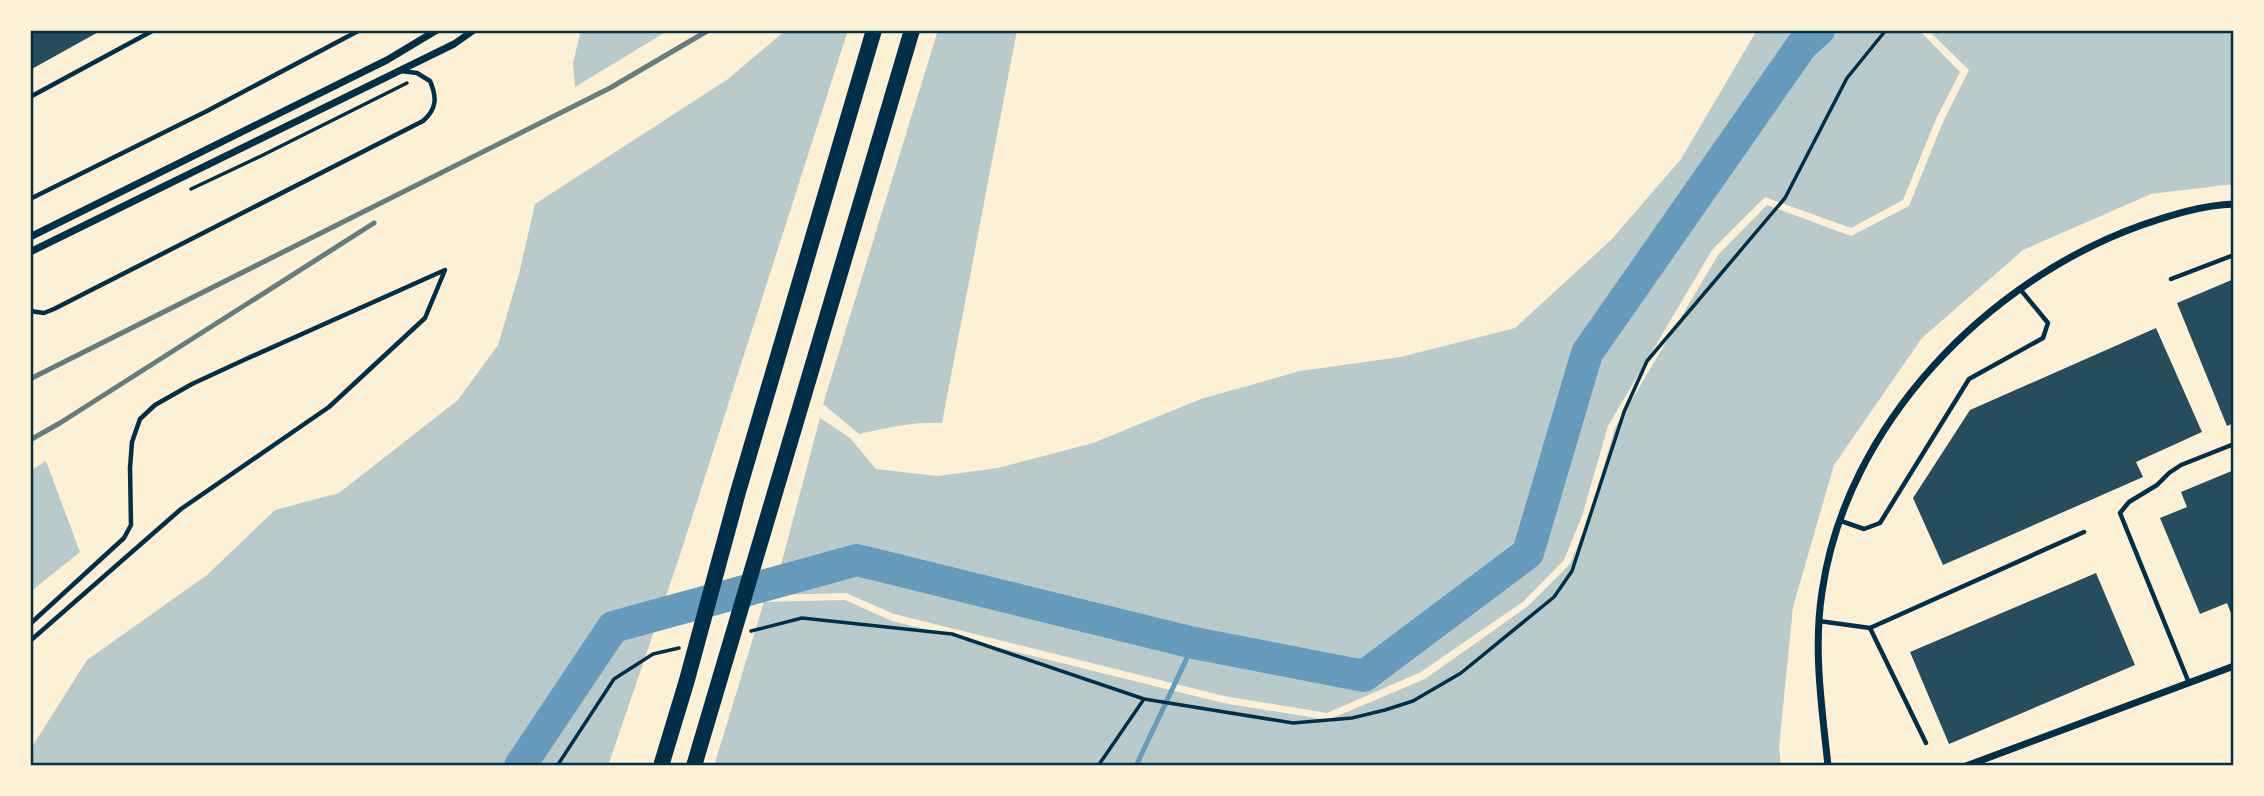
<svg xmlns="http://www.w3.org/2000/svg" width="2264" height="796" font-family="'Open Sans',sans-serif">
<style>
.green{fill:#b9caca}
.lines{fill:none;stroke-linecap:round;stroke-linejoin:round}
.stream{stroke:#669bbc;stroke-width:5}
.river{stroke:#669bbc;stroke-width:32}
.building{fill:#264d5e}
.path{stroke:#003049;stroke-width:3.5}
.service{stroke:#003049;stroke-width:4.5}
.minor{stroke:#003049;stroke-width:7}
.trunk{stroke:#003049;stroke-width:16}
.rail{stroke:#657d81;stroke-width:5}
.neatline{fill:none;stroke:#003049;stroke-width:2.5}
</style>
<rect width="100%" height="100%" fill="#fdf0d5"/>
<!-- green -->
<g class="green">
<path d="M581 30H669L575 87 573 63Z"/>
<path d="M786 30H848L678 561 608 766H30V750L87 660 207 575 275 510 339 493 458 400 498 345 519 274 535 204 728 79Z"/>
<path d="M938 30H1017L942 423C914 421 887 428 859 434L823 404Z"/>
<path d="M1757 30H1919L1960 72 1936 119 1903 200 1851 228 1765 197 1712 250 1608 426 1582 516 1564 560 1524 601 1421 672 1327 713 1224 696 894 614 846 593 773 595 820 418 850 438 876 469 937 476 998 468 1093 443 1201 399 1300 371 1401 357 1515 328 1612 239 1681 159Z"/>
<path d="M1928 30H2234V184L2151 194 2023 250 1922 338 1834 465 1793 607 1779 747 1781 766H714L764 602 845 600 892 621 1223 703 1328 720 1425 679 1528 606 1570 564 1589 518 1615 428 1718 255 1767 205 1851 236 1909 206 1943 122 1969 70Z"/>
<path d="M46 461 80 552 30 592V471Z"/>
</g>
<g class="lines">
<!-- stream -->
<path class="stream" d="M1136 766 1194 643"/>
<!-- river -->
<path class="river" d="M520 766 613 627 857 560 1194 643 1364 676 1528 553 1587 353 1802 45 1819 30"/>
</g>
<!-- building -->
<g class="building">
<path d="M30 30H102L30 70Z"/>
<path d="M2234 279V423L2227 426 2177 303Z"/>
<path d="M2156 328 2202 432 2136 462 2143 477 1943 565 1913 498 1970 410Z"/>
<path d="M2234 470V621L2227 603 2200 614 2160 518 2187 507 2181 492Z"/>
<path d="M2096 573 2135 665 1949 744 1910 652Z"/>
</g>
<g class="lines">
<!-- path -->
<g class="path">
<path d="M191 189 261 156 407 83"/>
<path d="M751 631 802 618 952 634 1144 699 1293 723 1352 718 1385 710 1413 701 1461 673 1554 597 1572 571 1624 412 1647 361 1785 198 1847 78 1886 30"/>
<path d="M557 766 614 679 653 654 679 648"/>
<path d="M1098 766 1144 699"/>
</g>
<!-- service -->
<g class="service">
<path d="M30 97 154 30"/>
<path d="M30 199 207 111 360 30"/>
<path d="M2171 279 2234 255"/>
<path d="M30 311 44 313 54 309 423 121C437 109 437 97 430 81L417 73 401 71"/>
<path d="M1841 521 1864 529 1880 523 1969 379 2043 338 2048 323 2020 289"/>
<path d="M1819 621 1870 628 2084 532"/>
<path d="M30 624 124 538 131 525 130 468 132 442 140 419 155 405 192 384 246 359 445 270 425 318 329 407 181 509 30 641"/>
<path d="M1870 628 1926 743"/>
<path d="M2189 683 2120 513 2129 502 2157 485 2169 473 2181 465 2234 444"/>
</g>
<!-- minor -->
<g class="minor">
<path d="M30 237 387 60 437 30"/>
<path d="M30 252 454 44 474 30"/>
<path d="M1828 766C1822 708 1813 650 1822 592 1846 425 1987 280 2142 225 2171 215 2203 205 2234 204"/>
<path d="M1966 766 2234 666"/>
</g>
<!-- trunk -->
<g class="trunk">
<path d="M661 766 687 680 738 492 874 30"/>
<path d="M694 766 912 30"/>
</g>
<!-- rail -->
<g class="rail">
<path d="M30 379 610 88 709 30"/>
<path d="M30 440 60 423 374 223"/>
</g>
</g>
<!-- border -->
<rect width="2264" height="796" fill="none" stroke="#fdf0d5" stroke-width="63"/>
<rect x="32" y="32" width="2200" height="732" class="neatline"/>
</svg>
